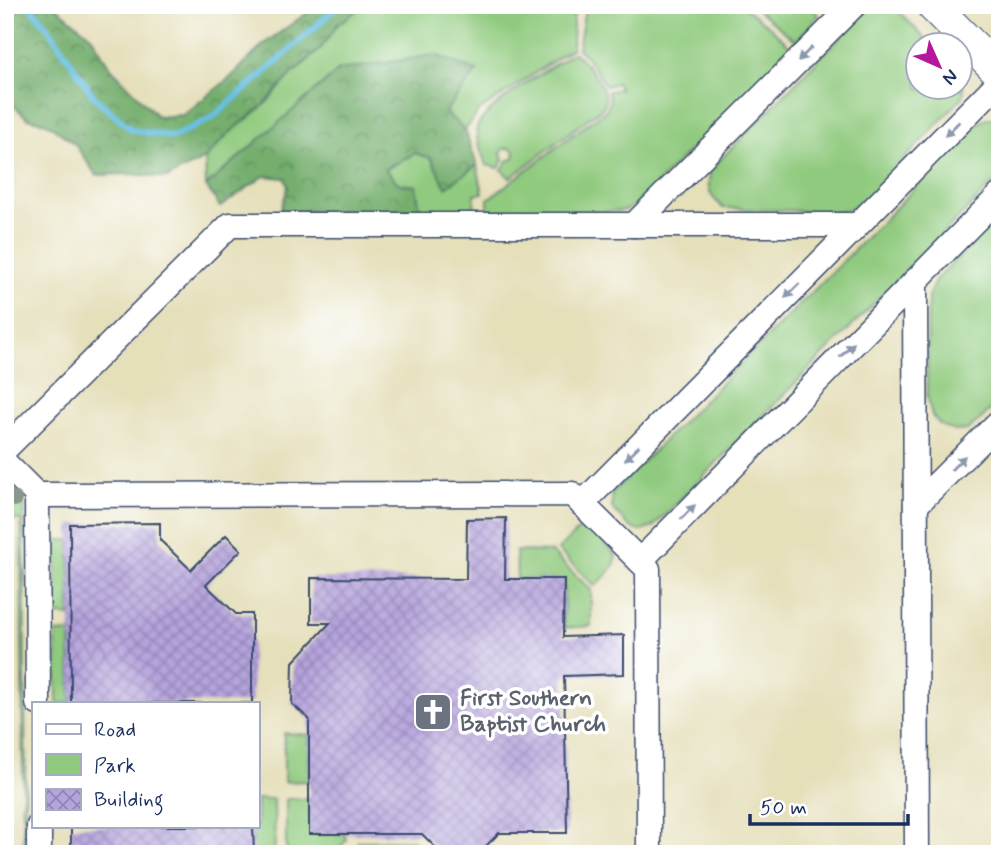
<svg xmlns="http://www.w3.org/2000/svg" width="1005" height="859" font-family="Mynerve,sans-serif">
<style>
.green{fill:#90ca7e;stroke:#567c6e;stroke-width:2}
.forest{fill:url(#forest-crowns);stroke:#486e66;stroke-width:2}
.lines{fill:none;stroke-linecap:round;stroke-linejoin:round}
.stream{stroke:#68c0e5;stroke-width:6}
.building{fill:url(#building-cross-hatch)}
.minor-casing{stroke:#39496c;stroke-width:27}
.major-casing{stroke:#39496c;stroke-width:34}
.minor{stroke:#fff;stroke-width:24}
.major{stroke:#fff;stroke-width:32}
.tree{fill:#89988d}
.oneway{fill:#8d97ae}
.labels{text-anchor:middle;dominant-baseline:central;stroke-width:7;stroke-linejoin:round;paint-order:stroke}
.worship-label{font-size:23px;font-weight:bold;fill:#5b616d;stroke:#fff;text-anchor:start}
</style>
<defs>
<pattern id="forest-crowns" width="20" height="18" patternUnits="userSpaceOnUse" patternTransform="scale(1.75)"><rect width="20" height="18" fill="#74ae6d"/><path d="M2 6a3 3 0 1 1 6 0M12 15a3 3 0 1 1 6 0" fill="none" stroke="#5e8e5d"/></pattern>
<pattern id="building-cross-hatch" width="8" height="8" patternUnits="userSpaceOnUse" patternTransform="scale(1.75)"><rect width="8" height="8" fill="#b5a3dd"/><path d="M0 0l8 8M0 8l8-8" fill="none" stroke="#9285b6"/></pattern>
</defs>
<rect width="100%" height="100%" fill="#fff"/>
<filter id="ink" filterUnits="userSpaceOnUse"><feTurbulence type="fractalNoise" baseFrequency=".0143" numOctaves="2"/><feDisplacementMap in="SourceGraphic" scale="14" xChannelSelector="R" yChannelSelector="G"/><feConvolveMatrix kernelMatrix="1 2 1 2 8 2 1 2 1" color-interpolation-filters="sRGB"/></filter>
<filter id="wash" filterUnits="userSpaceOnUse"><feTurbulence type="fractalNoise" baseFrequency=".00686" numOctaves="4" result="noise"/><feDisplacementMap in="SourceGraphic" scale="28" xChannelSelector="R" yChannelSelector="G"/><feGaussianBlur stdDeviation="1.57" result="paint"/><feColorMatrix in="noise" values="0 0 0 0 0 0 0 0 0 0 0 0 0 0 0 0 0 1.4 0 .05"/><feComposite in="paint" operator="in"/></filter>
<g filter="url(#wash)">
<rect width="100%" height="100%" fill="#e5dfba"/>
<!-- green -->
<g class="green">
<path d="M364 5H577L573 20 572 48 479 111 465 130 445 113 339 70 206 186 205 159 227 135 264 105 291 75 321 48 337 25Z"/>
<path d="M588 5H741L770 27 791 47 639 202 629 209 621 211 488 212V199L606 110C611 103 610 99 608 91L620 89 617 83 606 86 585 55 578 49 585 9Z"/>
<path d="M752 5H808L819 15 796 41Z"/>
<path d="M874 5H888L896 8 931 45 918 46V88H960V77L964 89 963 97 869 196 850 209 833 212 723 208C708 194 706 189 711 169L860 17Z"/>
<path d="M575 53C583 60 604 85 605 96 606 101 605 102 603 107L510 178 502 170 507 161 513 159 515 155 514 150 509 148 503 149 501 154 503 159 499 168 486 165C483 154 475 140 477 128 482 108 552 67 571 54Z"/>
<path d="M989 118 1000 120V176L654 526C632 538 627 523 612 508V493L883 221 976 124Z"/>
<path d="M415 153 431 158 446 187 477 165 483 193 475 194 474 212 420 211 416 186 399 184 385 170Z"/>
<path d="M1000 217V400L982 418 967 430 954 431 940 425 932 416 927 395 928 297 936 279Z"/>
<path d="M5 478 20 494 24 502 26 854H23V810L21 808 23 801 21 520 11 519 5 516Z"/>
<path d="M587 526 616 555C617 568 604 577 595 586L558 550 581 527Z"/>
<path d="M56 540H70V616L56 615Z"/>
<path d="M516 551 551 552 591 590V626L564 628V580L517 579Z"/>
<path d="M70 632 71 703H57L56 633Z"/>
<path d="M284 733 309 735V781L284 782Z"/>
<path d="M257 799H274L275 847 269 854H253V826H257Z"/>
<path d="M286 799H309L310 834H345L346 840 335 854H291L286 848Z"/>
<path d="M414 840V854H357L358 841Z"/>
</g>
<!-- forest -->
<g class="forest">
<path d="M5 5H54L92 37 109 66 158 117 183 115 230 78 264 44 318 5H364L337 25 321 48 291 75 264 105 227 135 205 159 167 178 132 174 96 175 75 144 47 123 27 118 5 97Z"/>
<path d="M435 55 477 71 445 112 465 130 477 165 446 187 431 158 415 153 385 169 399 184 416 186 420 211 280 212 288 187 285 178 264 176 220 207 206 186 339 70Z"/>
</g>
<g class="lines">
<!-- stream -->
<path class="stream" d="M29 5 49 29 94 97 132 130 173 137 212 118 271 67 339 5"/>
</g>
<g id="blocks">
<!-- building -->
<g class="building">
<path d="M506 518 505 579H564L563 637 624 635V674L564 676 567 833H499L481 851H439L422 834H309V719L292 704 293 662 330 623H311V578L466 579 467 519Z"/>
<path d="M160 523V540L191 570 226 535 241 550 206 585 236 614H252V703H71L70 524Z"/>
<path d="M71 826H253L254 854H71Z"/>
</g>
</g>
</g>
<g filter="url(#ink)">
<use href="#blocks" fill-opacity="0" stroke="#39496c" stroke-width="2"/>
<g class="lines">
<defs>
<g id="minor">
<path d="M634 225 854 5"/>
<path d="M915 281 917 854"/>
<path d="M5 449 230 225H857"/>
<path d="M5 463 37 495 38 703"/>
<path d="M37 495 572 494 648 569 649 854"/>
<path d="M582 504 1000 81"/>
<path d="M916 505 1000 421"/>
<path d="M640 561 1000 195"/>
<path d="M39 826V854"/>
</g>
<path id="major" d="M932 5 1000 73"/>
</defs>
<!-- minor casing -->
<use href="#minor" class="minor-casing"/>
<!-- major casing -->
<use href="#major" class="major-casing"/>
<!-- minor -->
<use href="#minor" class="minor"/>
<!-- major -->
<use href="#major" class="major"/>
</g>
<!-- trees -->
<circle class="tree" cx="14" cy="499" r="8"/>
<!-- one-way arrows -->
<defs><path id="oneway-solid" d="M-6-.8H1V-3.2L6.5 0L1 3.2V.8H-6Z" transform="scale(1.75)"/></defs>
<g class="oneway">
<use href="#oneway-solid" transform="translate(805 54) rotate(135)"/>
<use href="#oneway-solid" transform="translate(952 129) rotate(135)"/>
<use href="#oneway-solid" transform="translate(792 291) rotate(135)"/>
<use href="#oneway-solid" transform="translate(847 350) rotate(-45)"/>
<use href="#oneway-solid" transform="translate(632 453) rotate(135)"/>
<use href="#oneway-solid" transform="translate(958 463) rotate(-45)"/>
<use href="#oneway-solid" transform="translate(688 512) rotate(-45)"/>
</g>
</g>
<!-- icons -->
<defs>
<symbol id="church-square" viewBox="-11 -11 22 22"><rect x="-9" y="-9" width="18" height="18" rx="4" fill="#6b7280" stroke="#fff"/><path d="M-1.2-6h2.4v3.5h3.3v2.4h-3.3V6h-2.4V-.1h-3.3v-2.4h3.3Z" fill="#fff"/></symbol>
</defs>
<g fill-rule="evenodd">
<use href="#church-square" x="411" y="690" width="44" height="44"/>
</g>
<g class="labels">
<!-- worship labels -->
<g class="worship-label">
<text x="460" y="699">First Southern<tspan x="460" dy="26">Baptist Church</tspan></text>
</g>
</g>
<!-- margin -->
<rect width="1005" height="859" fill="none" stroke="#fff" stroke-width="28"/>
<!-- legend -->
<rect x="32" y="702" width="228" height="126" fill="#ffffff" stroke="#a4acbf" stroke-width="2"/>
<rect x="46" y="724" width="35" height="10" fill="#ffffff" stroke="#a4acbf" stroke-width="2"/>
<text x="94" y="736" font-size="21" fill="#1b2f5e">Road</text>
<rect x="46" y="754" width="35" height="21" fill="#90ca7e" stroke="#a4acbf" stroke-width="2"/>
<text x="94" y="772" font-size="21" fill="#1b2f5e">Park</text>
<rect x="46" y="789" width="35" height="21" fill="url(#building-cross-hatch)" stroke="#a4acbf" stroke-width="2"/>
<text x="94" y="806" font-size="21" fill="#1b2f5e">Building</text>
<!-- north arrow -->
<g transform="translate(939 66) rotate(135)"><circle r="33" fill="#ffffff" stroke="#a4acbf" stroke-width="2"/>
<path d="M0-5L12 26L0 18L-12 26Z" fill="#b5179e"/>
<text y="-10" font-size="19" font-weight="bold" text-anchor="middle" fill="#1b2f5e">N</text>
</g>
<!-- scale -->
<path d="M750 814v10h158v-10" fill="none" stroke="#1b2f5e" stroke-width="3.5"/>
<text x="760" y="814" font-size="21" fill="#1b2f5e" stroke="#ffffff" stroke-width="5" paint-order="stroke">50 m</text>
</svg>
